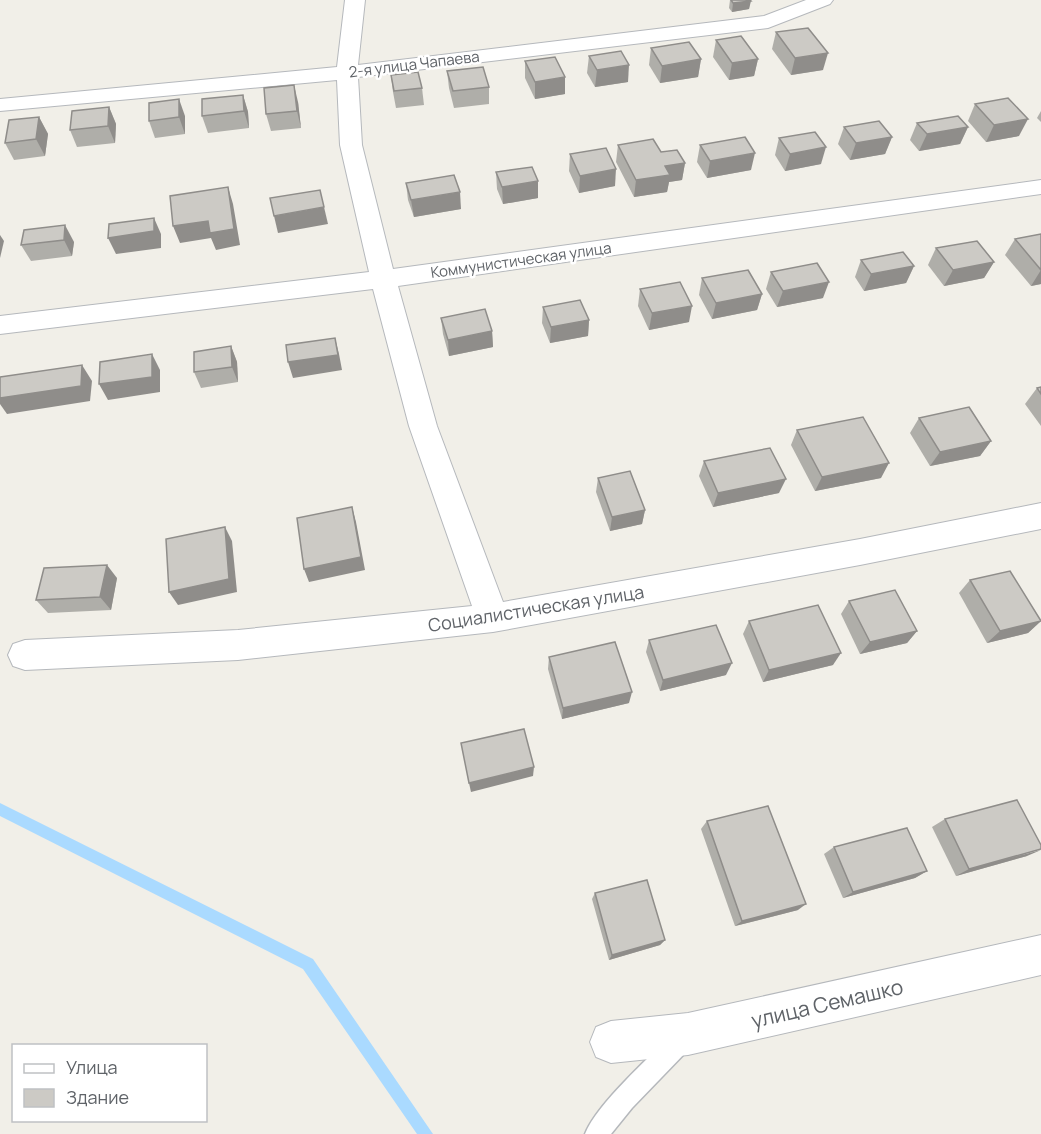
<svg xmlns="http://www.w3.org/2000/svg" width="1041" height="1134" font-family="Manrope,sans-serif">
<style>
.lines{fill:none;stroke-linecap:round;stroke-linejoin:round}
.stream{fill:#aadaff;fill-rule:evenodd}
.lane-casing{stroke:#b5b8bc;stroke-width:3}
.street-casing{stroke:#b5b8bc;stroke-width:2}
.lane{fill:#fff;fill-rule:evenodd}
.street{fill:#fff;fill-rule:evenodd}
.wall{fill:#afaea9}
.shaded-wall{fill:#8f8d8a}
.building{fill:#cccac5;stroke:#8f8d8a;stroke-width:1.5}
.labels{text-anchor:middle;dominant-baseline:central;stroke-width:5;stroke-linejoin:round;paint-order:stroke}
.far-street-label{font-size:15px;fill:#5f6368;stroke:#fff}
.street-label{font-size:18px;fill:#5f6368;stroke:#fff}
.near-street-label{font-size:21px;fill:#5f6368;stroke:#fff}
</style>
<rect width="100%" height="100%" fill="#f1efe8"/>
<g class="lines">
<!-- stream -->
<path class="stream" d="M0 803 313 959 433 1134H417L303 969 0 816Z"/>
<defs>
<path id="lane" d="M680 1031 688 1034 691 1042 688 1050 632 1108 611 1134H585C597 1104 648 1059 672 1034Z"/>
<g id="street">
<path d="M345 0H365L358 65 764 16 806 0H833L830 4 768 28 358 77 362 145 393 269 1041 180V194L398 286 437 426 503 602 860 539 1041 503V529L860 565 493 632 238 660 25 670 13 666 8 655 13 644 25 640 238 630 472 606 409 426 373 289 0 334V316L369 272 340 145 337 80 0 111V99L337 67Z"/>
<path d="M1041 935V975L688 1055 611 1063 596 1057 590 1042 596 1027 611 1021 688 1013Z"/>
</g>
</defs>
<!-- lane casing -->
<use href="#lane" class="lane-casing"/>
<!-- street casing -->
<use href="#street" class="street-casing"/>
<!-- lane -->
<use href="#lane" class="lane"/>
<!-- street -->
<use href="#street" class="street"/>
</g>
<!-- wall -->
<g class="wall">
<path d="M730 0H750L749 9 732 12 729 8Z"/>
<path d="M776 32 823 70 791 75 772 49Z"/>
<path d="M716 40 758 59 754 76 729 80 713 57Z"/>
<path d="M651 48 701 59 698 77 660 83 649 65Z"/>
<path d="M589 56 628 82 595 87 587 73Z"/>
<path d="M525 61 565 94 535 99 525 78Z"/>
<path d="M447 71 489 87V104L454 108 449 88Z"/>
<path d="M391 75 422 88 424 105 396 108 393 92Z"/>
<path d="M243 95 248 112 249 128 208 133 202 116Z"/>
<path d="M298 102 301 128 271 131 266 114Z"/>
<path d="M975 104 1019 136 986 142 968 121Z"/>
<path d="M109 107 116 124 115 143 77 147 70 130Z"/>
<path d="M1041 111V122L1037 118Z"/>
<path d="M185 116V134L155 138 149 121Z"/>
<path d="M39 117 48 134 45 156 14 160 5 143Z"/>
<path d="M917 123 968 127 960 144 919 151 910 140Z"/>
<path d="M844 127 892 137 885 154 850 160 838 144Z"/>
<path d="M779 138 821 164 785 171 775 155Z"/>
<path d="M618 145 661 152 685 163 682 180 669 182 667 192 634 197 616 162Z"/>
<path d="M700 145 751 170 707 178 697 162Z"/>
<path d="M570 154 615 186 579 193 569 171Z"/>
<path d="M496 172 538 198 503 204 497 189Z"/>
<path d="M406 183 461 209 414 217 408 200Z"/>
<path d="M24 230 74 242 72 256 31 261 21 245Z"/>
<path d="M1041 234V284L1031 286 1005 255 1015 239Z"/>
<path d="M936 248 994 262 984 278 944 286 928 265Z"/>
<path d="M861 260 914 266 906 283 864 291 855 277Z"/>
<path d="M771 272 823 298 777 307 766 289Z"/>
<path d="M702 278 762 294 757 310 712 319 699 295Z"/>
<path d="M640 289 689 322 649 330 638 306Z"/>
<path d="M543 307 589 320 588 336 550 343 542 323Z"/>
<path d="M441 318 492 331 493 347 449 356 443 334Z"/>
<path d="M231 346 237 362 238 382 201 388 194 372Z"/>
<path d="M1041 387V426L1025 404 1037 388Z"/>
<path d="M919 418 991 441 980 456 930 466 910 433Z"/>
<path d="M797 430 881 478 815 491 791 445Z"/>
<path d="M704 461 779 493 713 507 699 476Z"/>
<path d="M598 478 645 510 642 524 610 531 596 492Z"/>
<path d="M117 578 111 610 48 613 36 600Z"/>
<path d="M970 580 1041 621 1028 633 987 643 959 593Z"/>
<path d="M849 601 917 631 907 643 860 654 841 614Z"/>
<path d="M749 621 833 665 763 682 743 634Z"/>
<path d="M649 640 726 675 660 691 646 652Z"/>
<path d="M549 657 629 703 562 719 548 669Z"/>
<path d="M945 819 1027 856 956 876 932 827Z"/>
<path d="M707 821 798 910 735 926 701 829Z"/>
<path d="M834 847 927 871 915 878 843 898 824 854Z"/>
<path d="M595 893 665 940 660 945 609 960 592 899Z"/>
</g>
<!-- shaded-wall -->
<g class="shaded-wall">
<path d="M751 1 749 9 732 12 733 3Z"/>
<path d="M828 53 823 70 791 75 795 58Z"/>
<path d="M701 59 698 77 660 83 662 66Z"/>
<path d="M758 59 754 76 729 80 732 63Z"/>
<path d="M629 65 628 82 595 87 597 70Z"/>
<path d="M565 77V94L535 99V82Z"/>
<path d="M294 85 298 102 301 128 297 111Z"/>
<path d="M243 95 248 112 249 128 244 111Z"/>
<path d="M179 99 185 116V134L179 117Z"/>
<path d="M109 107 116 124 115 143 108 126Z"/>
<path d="M39 117 48 134 45 156 36 139Z"/>
<path d="M1028 119 1019 136 986 142 994 125Z"/>
<path d="M968 127 960 144 919 151 927 134Z"/>
<path d="M892 137 885 154 850 160 856 143Z"/>
<path d="M826 147 821 164 785 171 790 154Z"/>
<path d="M755 153 751 170 707 178 710 161Z"/>
<path d="M685 163 682 180 669 182 667 192 634 197 636 180 665 166Z"/>
<path d="M616 169 615 186 579 193 580 176Z"/>
<path d="M538 181V198L503 204 502 187Z"/>
<path d="M228 187 233 204 240 245 216 250 211 238 180 243 173 226Z"/>
<path d="M460 192 461 209 414 217 411 200Z"/>
<path d="M324 207 328 224 278 233 274 216Z"/>
<path d="M154 218 161 234V248L116 254 108 238Z"/>
<path d="M65 225 74 242 72 256 64 240Z"/>
<path d="M0 235 4 241 0 258Z"/>
<path d="M994 262 984 278 944 286 953 270Z"/>
<path d="M914 266 906 283 864 291 871 274Z"/>
<path d="M1041 270V284L1031 286Z"/>
<path d="M829 282 823 298 777 307 783 291Z"/>
<path d="M762 294 757 310 712 319 716 303Z"/>
<path d="M692 306 689 322 649 330 652 313Z"/>
<path d="M589 320 588 336 550 343 551 327Z"/>
<path d="M492 331 493 347 449 356 448 340Z"/>
<path d="M335 338 339 354 342 370 293 378 288 362Z"/>
<path d="M231 346 237 362 238 382 232 367Z"/>
<path d="M152 354 160 370V392L108 400 99 384Z"/>
<path d="M82 365 92 381 90 401 7 414 0 404V398Z"/>
<path d="M991 441 980 456 930 466 940 452Z"/>
<path d="M889 463 881 478 815 491 822 477Z"/>
<path d="M786 479 779 493 713 507 718 493Z"/>
<path d="M352 507 356 522 365 570 309 582 304 569Z"/>
<path d="M645 510 642 524 610 531 612 517Z"/>
<path d="M225 527 232 541 237 592 178 605 169 592Z"/>
<path d="M107 565 117 578 111 610 100 597Z"/>
<path d="M1041 621 1028 633 987 643 1000 631Z"/>
<path d="M917 631 907 643 860 654 870 642Z"/>
<path d="M841 653 833 665 763 682 769 670Z"/>
<path d="M732 663 726 675 660 691 663 680Z"/>
<path d="M632 692 629 703 562 719 563 708Z"/>
<path d="M534 767 533 776 471 792 469 783Z"/>
<path d="M1041 850 1027 856 956 876 969 869Z"/>
<path d="M927 871 915 878 843 898 853 892Z"/>
<path d="M806 904 798 910 735 926 742 921Z"/>
<path d="M665 940 660 945 609 960 612 955Z"/>
</g>
<!-- building -->
<g class="building">
<path d="M731 0H750L751 1 733 3Z"/>
<path d="M808 28 828 53 795 58 776 32Z"/>
<path d="M741 36 758 59 732 63 716 40Z"/>
<path d="M689 42 701 59 662 66 651 48Z"/>
<path d="M621 51 629 65 597 70 589 56Z"/>
<path d="M555 57 565 77 535 82 525 61Z"/>
<path d="M483 67 489 87 453 91 447 71Z"/>
<path d="M418 72 422 88 394 91 391 75Z"/>
<path d="M294 85 297 111 266 114 264 88Z"/>
<path d="M243 95 244 111 202 116V99Z"/>
<path d="M1008 98 1028 119 994 125 975 104Z"/>
<path d="M179 99V117L149 121V103Z"/>
<path d="M109 107 108 126 70 130 72 111Z"/>
<path d="M958 116 968 127 927 134 917 123Z"/>
<path d="M39 117 36 139 5 143 9 120Z"/>
<path d="M879 121 892 137 856 143 844 127Z"/>
<path d="M815 132 826 147 790 154 779 138Z"/>
<path d="M745 137 755 153 710 161 700 145Z"/>
<path d="M653 139 661 152 677 150 685 163 665 166 670 175 636 180 618 145Z"/>
<path d="M606 148 616 169 580 176 570 154Z"/>
<path d="M532 167 538 181 502 187 496 172Z"/>
<path d="M454 175 460 192 411 200 406 183Z"/>
<path d="M228 187 234 229 210 233 208 221 173 226 170 196Z"/>
<path d="M320 190 324 207 274 216 270 198Z"/>
<path d="M154 218V231L108 238 109 224Z"/>
<path d="M65 225 64 240 21 245 24 230Z"/>
<path d="M1041 234V270L1015 239Z"/>
<path d="M977 241 994 262 953 270 936 248Z"/>
<path d="M903 252 914 266 871 274 861 260Z"/>
<path d="M817 263 829 282 783 291 771 272Z"/>
<path d="M748 270 762 294 716 303 702 278Z"/>
<path d="M680 282 692 306 652 313 640 289Z"/>
<path d="M580 300 589 320 551 327 543 307Z"/>
<path d="M485 309 492 331 448 340 441 318Z"/>
<path d="M335 338 338 355 288 362 286 345Z"/>
<path d="M231 346 232 367 194 372V352Z"/>
<path d="M152 354V377L99 384 100 362Z"/>
<path d="M82 365 81 386 0 398V377Z"/>
<path d="M1041 387V394L1037 388Z"/>
<path d="M969 407 991 441 940 452 919 418Z"/>
<path d="M863 417 889 463 822 477 797 430Z"/>
<path d="M770 448 786 479 718 493 704 461Z"/>
<path d="M630 471 645 510 612 517 598 478Z"/>
<path d="M352 507 361 557 304 569 297 518Z"/>
<path d="M225 527 229 579 169 592 166 539Z"/>
<path d="M107 565 100 597 36 600 44 568Z"/>
<path d="M1010 571 1041 621 1000 631 970 580Z"/>
<path d="M895 590 917 631 870 642 849 601Z"/>
<path d="M818 605 841 653 769 670 749 621Z"/>
<path d="M716 625 732 663 663 680 649 640Z"/>
<path d="M615 642 632 692 563 708 549 657Z"/>
<path d="M524 729 534 767 469 783 461 743Z"/>
<path d="M1017 800 1041 845V849L969 869 945 819Z"/>
<path d="M768 806 806 904 742 921 707 821Z"/>
<path d="M907 828 927 871 853 892 834 847Z"/>
<path d="M647 880 665 940 612 955 595 893Z"/>
</g>
<g class="labels">
<!-- far-street labels -->
<g class="far-street-label">
<text transform="translate(414 64) rotate(-7)">2-я улица Чапаева</text>
<text transform="translate(521 260) rotate(-8)">Коммунистическая улица</text>
</g>
<!-- street labels -->
<g class="street-label">
<text transform="translate(536 608) rotate(-9)">Социалистическая улица</text>
</g>
<!-- near-street labels -->
<g class="near-street-label">
<text transform="translate(827 1003) rotate(-13)">улица Семашко</text>
</g>
</g>
<!-- legend -->
<rect x="12" y="1044" width="195" height="78" fill="#ffffff" stroke="#bfc1c3" stroke-width="1.5"/>
<rect x="24" y="1064" width="30" height="9" fill="#ffffff" stroke="#bfc1c3" stroke-width="1.5"/>
<text x="66" y="1074" font-size="18" fill="#5f6368">Улица</text>
<rect x="24" y="1089" width="30" height="18" fill="#cccac5" stroke="#bfc1c3" stroke-width="1.5"/>
<text x="66" y="1104" font-size="18" fill="#5f6368">Здание</text>
</svg>
